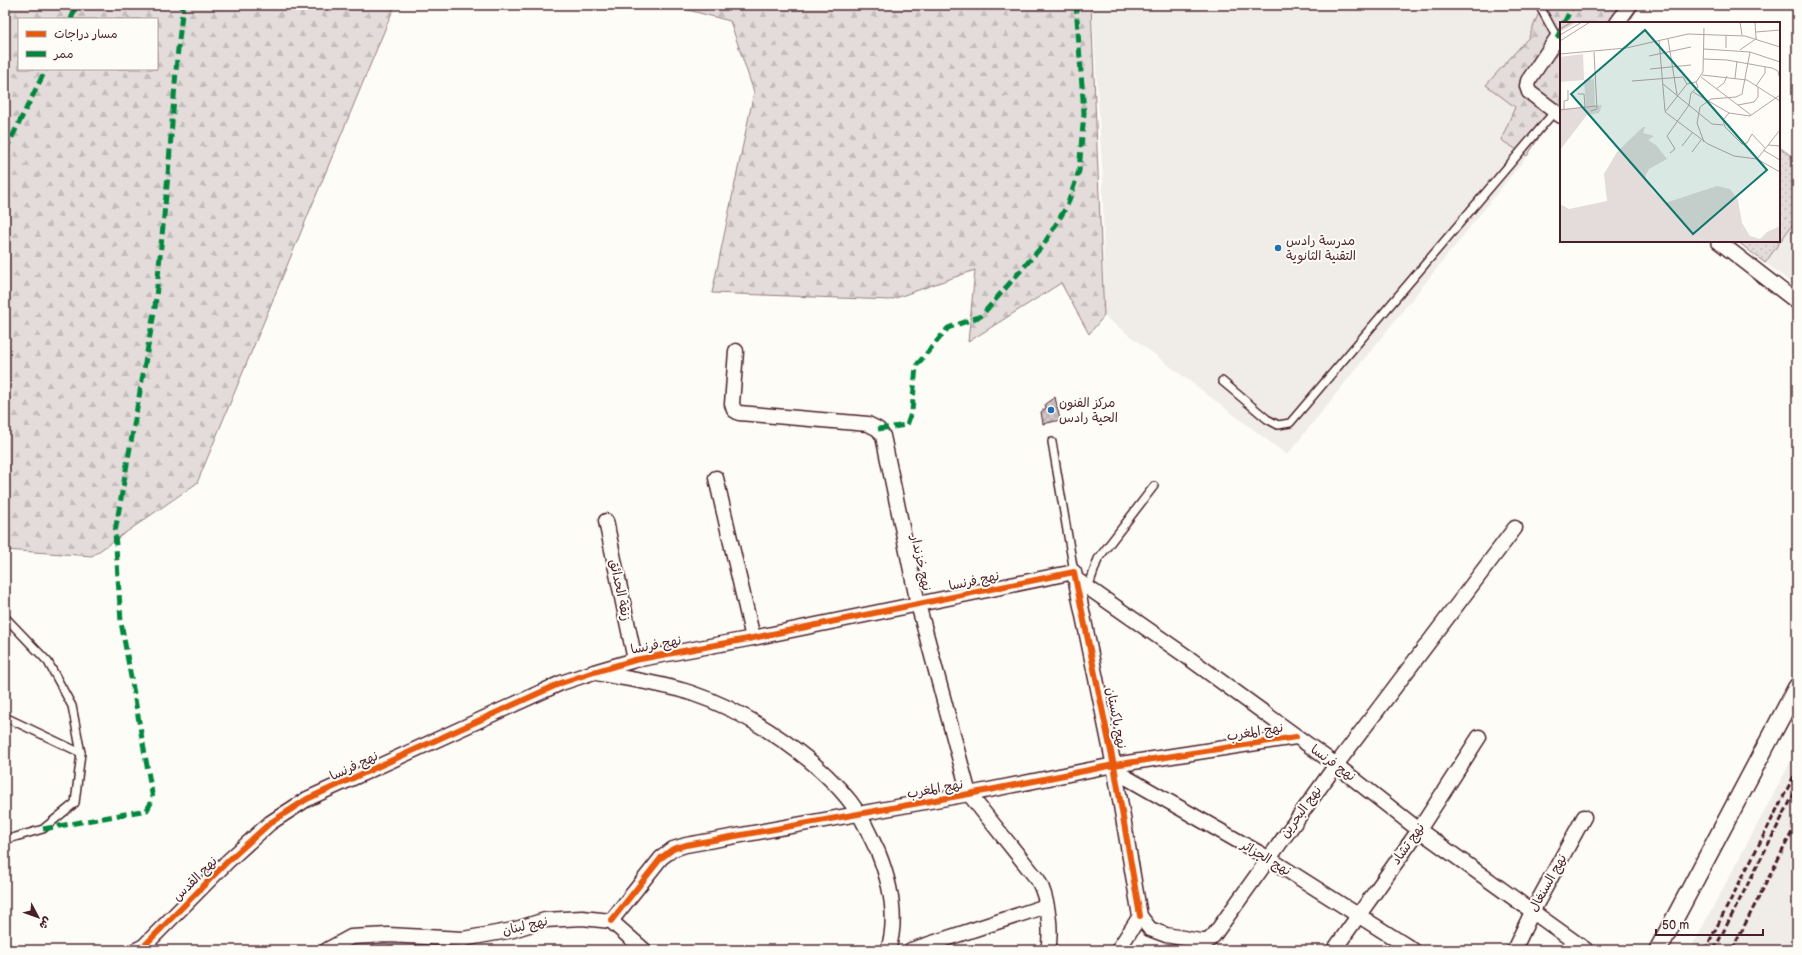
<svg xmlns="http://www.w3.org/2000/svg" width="1802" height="955" font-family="'Balsamiq Sans','Playpen Sans Arabic',sans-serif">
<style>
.built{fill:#f0ece8}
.grass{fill:url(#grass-dots);stroke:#967e82}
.forest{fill:url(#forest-firs);stroke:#967e82;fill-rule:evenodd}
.building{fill:url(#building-cross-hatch);stroke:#4a1f2b}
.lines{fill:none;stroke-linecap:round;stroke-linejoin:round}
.service-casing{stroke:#4a1f2b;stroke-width:10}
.minor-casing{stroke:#4a1f2b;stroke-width:17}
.tertiary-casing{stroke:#4a1f2b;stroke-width:20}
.service{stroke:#fdfcf7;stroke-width:7}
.minor{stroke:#fdfcf7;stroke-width:14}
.tertiary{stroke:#fdfcf7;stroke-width:17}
.rail{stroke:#4a1f2b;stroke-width:3;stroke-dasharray:6 3;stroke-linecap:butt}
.quiet{stroke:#00873e;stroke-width:5;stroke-dasharray:10 5;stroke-linecap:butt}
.cycleway-casing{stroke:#fdfcf7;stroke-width:8}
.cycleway{stroke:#e8590c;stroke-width:6}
.poi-dot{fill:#1f6fb2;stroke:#fdfcf7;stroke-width:1.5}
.labels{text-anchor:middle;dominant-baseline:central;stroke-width:4;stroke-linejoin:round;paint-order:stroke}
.poi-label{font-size:13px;fill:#4a1f2b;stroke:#fdfcf7;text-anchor:start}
.street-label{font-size:13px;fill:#4a1f2b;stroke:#fdfcf7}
.inset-river{fill:none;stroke:#c0b1b1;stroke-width:2}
.inset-road{fill:none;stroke:#b5a4a5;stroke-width:1}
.view{fill:#0f766e;fill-opacity:0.15;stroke:#0f766e;stroke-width:2}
.inset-edge{fill:none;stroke:#4a1f2b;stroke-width:2}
</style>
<defs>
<pattern id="grass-dots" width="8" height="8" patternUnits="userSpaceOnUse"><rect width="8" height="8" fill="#e3dcda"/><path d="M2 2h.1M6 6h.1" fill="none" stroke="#c4bcbb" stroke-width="1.8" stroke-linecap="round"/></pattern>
<pattern id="forest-firs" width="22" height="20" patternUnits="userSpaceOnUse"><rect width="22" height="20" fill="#e3dcda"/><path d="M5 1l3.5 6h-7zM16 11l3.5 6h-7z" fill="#c4bcbb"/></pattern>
<pattern id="building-cross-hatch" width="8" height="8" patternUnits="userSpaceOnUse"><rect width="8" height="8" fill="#d0c5c4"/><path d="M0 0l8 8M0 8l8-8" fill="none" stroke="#b4a9a9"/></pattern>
</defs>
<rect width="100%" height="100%" fill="#fdfcf7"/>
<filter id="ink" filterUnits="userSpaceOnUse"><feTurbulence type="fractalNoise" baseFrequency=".025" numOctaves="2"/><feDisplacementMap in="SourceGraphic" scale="8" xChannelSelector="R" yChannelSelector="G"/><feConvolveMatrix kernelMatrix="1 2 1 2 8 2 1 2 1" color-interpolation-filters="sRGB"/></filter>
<g filter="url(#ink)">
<!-- built -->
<g class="built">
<path d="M1092 5H1542L1529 37 1487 85 1515 107 1502 140 1527 156 1287 455 1104 316 1103 180Z"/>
<path d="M1797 218V287L1765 263Z"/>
<path d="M5 734 13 750 5 763Z"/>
<path d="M1797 750V950H1690L1718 898Z"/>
</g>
<!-- grass -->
<path class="grass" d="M1779 147 1797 160V218L1765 263 1737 241H1779Z"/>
<!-- forest -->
<g class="forest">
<path d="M5 5H395L197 483 92 556 5 550ZM19 19H157V69H19Z"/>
<path d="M669 5H1091L1104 316 1089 334 1061 283 968 342 975 270 890 300 712 293 754 92 730 21Z"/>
<path d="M1542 5H1640L1628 23H1561V103L1527 156 1501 140 1515 107 1486 85 1529 37Z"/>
</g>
<!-- building -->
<path class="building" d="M1055 397 1060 420 1043 424 1041 412 1046 408 1045 404Z"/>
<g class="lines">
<defs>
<g id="service">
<path d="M1539 5 1557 38"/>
<path d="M1222 381 1267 419 1278 425 1290 423 1555 111"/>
<path d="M1052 442 1074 572"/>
<path d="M1088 588 1098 559 1154 486"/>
<path d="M5 617 48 662 72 706 81 753 75 803 43 829 5 840"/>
<path d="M5 717 81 753"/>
</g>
<g id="minor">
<path d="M1617 23 1630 5"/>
<path d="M1557 38 1528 81 1527 86 1529 92 1561 116"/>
<path d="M1718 241 1797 302"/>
<path d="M736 351 732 404 734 410 739 413 868 424 878 429 883 436 918 604 969 794 1038 880C1048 898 1052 930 1048 950"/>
<path d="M716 478 753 638"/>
<path d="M606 521 635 660"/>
<path d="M1077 580 1186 656 1336 765 1419 830 1586 950"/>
<path d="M596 673C628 679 661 683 691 693 749 712 826 763 859 814 866 826 872 840 878 852 890 882 898 919 888 950"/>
<path d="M1115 771 1268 858 1413 950"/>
<path d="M611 921 661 858 673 849 686 845 969 794 1114 765 1296 737"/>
<path d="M136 950 144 946 227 862 270 823 307 799 561 683 594 672 635 660 753 638 1074 572 1115 771 1140 916"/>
<path d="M327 950 351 937 388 935 463 939 513 930 545 920 582 918 611 921 644 950"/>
<path d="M911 950 1046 906"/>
<path d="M1118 950 1140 916 1150 929 1166 935 1200 941H1208L1214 935 1336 765 1515 528"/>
<path d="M1334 950 1419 830 1479 737"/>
<path d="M1514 950 1532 912 1584 817"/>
</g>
<path id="tertiary" d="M1658 950 1797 687"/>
</defs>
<!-- service casing -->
<use href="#service" class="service-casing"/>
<!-- minor casing -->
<use href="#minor" class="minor-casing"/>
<!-- tertiary casing -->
<use href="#tertiary" class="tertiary-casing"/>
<!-- service -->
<use href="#service" class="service"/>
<!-- minor -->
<use href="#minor" class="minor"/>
<!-- tertiary -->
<use href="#tertiary" class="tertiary"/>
<!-- rail -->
<g class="rail">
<path d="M1705 950 1797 770"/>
<path d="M1714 950 1797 788"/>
<path d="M1732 950 1797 822"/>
</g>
<!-- quiet -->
<g class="quiet">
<path d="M71 19 77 5"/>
<path d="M1564 23 1573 5"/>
<path d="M1557 38 1561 29"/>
<path d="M5 151 46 69"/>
<path d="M878 429 907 425 912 411 916 366 948 328 981 316 1044 244 1067 206 1079 171 1084 113 1076 5"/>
<path d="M43 829 147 810 153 799 121 622 115 532 155 307 168 175 177 58 183 5"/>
</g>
<defs>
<g id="cycleway">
<path d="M611 921 661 858 673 849 686 845 969 794 1114 765 1296 737"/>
<path d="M136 950 144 946 227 862 270 823 307 799 561 683 594 672 635 660 753 638 1074 572 1115 771 1140 916"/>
</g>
</defs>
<!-- cycleway casing -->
<use href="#cycleway" class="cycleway-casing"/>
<!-- cycleway -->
<use href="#cycleway" class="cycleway"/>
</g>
</g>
<!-- markers -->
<g class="poi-dot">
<circle cx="1278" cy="248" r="4"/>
<circle cx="1051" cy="410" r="4"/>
</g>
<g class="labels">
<!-- poi labels -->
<g class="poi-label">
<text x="1286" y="241">مدرسة رادس<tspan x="1286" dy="15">التقنية الثانوية</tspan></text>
<text x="1059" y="403">مركز الفنون<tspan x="1059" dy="15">الحية رادس</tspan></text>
</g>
<!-- street labels -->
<g class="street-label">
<text transform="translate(921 563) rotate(78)">نهج خزندار</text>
<text transform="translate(974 581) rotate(-12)">نهج فرنسا</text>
<text transform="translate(620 590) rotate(78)">زنقة الحدائق</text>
<text transform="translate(656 645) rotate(-11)">نهج فرنسا</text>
<text transform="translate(1116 718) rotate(79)">نهج باكستان</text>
<text transform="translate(1255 732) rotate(-9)">نهج المغرب</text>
<text transform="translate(1333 763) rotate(36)">نهج فرنسا</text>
<text transform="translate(354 766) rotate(-25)">نهج فرنسا</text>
<text transform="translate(935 789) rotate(-10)">نهج المغرب</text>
<text transform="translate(1301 812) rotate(-54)">نهج البحرين</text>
<text transform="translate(1408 844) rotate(-55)">نهج تشاد</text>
<text transform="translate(1266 858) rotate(31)">نهج الجزائر</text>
<text transform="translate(195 879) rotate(-45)">نهج القدس</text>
<text transform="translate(1548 883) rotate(-61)">نهج السنغال</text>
<text transform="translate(525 926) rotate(-13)">نهج لبنان</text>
</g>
</g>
<!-- overview -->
<g transform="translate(1560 22)">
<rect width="220" height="220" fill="#fdfcf7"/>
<path d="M34 57 35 84H26L24 58Z" fill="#e3dcda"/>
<path d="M23 32 24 58 0 60V35ZM42 83 39 91 27 93 0 128V87ZM83 105H85L83 111 94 114 88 118 96 123 107 137 89 147 85 154 92 168 105 181 157 164 170 167 178 178 182 201 190 214 200 217 207 210 220 204V220H0V182L9 187 47 179 44 152 57 130Z" fill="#e3dcda"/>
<path d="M0 0H17L0 10Z" fill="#e3dcda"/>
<path class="inset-river" d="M0 7 12 0"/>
<path class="inset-road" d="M180 0 182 13M195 0 196 16M196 10 220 8M0 13 22 0M166 13V26M108 17 117 73M99 18 105 89M0 19 30 0M144 27 190 30 220 40M180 28 197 16M0 32 66 26 128 12 185 14 220 25M89 34 131 25M143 37 167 38 212 46 218 49 219 54M90 47 131 43M142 53 187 58 220 79M141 55 191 93M175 56 177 39M72 59 123 55 127 62 136 60 143 50 144 6M103 62 152 102 163 103M127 62 105 90 148 122 174 134 197 137 220 150M196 64 205 51V45M156 67 164 61 167 54M133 70 169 91M18 72H24L25 85M178 83 194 80 198 75V65M0 88 36 84M4 88V79L8 78V68M31 89 37 87 34 30M144 120 137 101 140 85 151 77 176 75 182 72 190 30M208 123 220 124M122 124 132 111M205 126 192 112 187 121 182 122 165 105 163 98 169 91 190 94 220 73M203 128 220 138M132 130 141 118M110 131 115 127 107 114 129 83 131 71 138 65 136 60M197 137 220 108"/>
<path class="view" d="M85 8 207 148 133 212 11 72Z"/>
<rect width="220" height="220" class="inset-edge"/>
</g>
<!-- margin -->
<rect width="1802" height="955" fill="none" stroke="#fdfcf7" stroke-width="20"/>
<rect x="10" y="10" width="1782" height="935" fill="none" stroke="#4a1f2b" stroke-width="1.5" filter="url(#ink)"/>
<!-- legend -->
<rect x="18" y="18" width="140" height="52" fill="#fdfcf7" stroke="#b5a4a5"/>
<rect x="26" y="31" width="20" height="6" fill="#e8590c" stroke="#b5a4a5"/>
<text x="54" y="38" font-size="12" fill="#4a1f2b">مسار دراجات</text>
<rect x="26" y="51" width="20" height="6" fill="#00873e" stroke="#b5a4a5"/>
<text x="54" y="58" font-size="12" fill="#4a1f2b">ممر</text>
<!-- north arrow -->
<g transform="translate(38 917) rotate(131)" stroke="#fdfcf7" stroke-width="3" paint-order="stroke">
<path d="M0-3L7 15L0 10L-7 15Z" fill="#4a1f2b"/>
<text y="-6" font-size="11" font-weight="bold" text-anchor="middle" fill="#4a1f2b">ش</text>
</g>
<!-- scale -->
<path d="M1656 929v6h107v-6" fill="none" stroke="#4a1f2b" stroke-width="2"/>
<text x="1662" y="929" font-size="12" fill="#4a1f2b" stroke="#fdfcf7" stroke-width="3" paint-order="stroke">50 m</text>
</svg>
